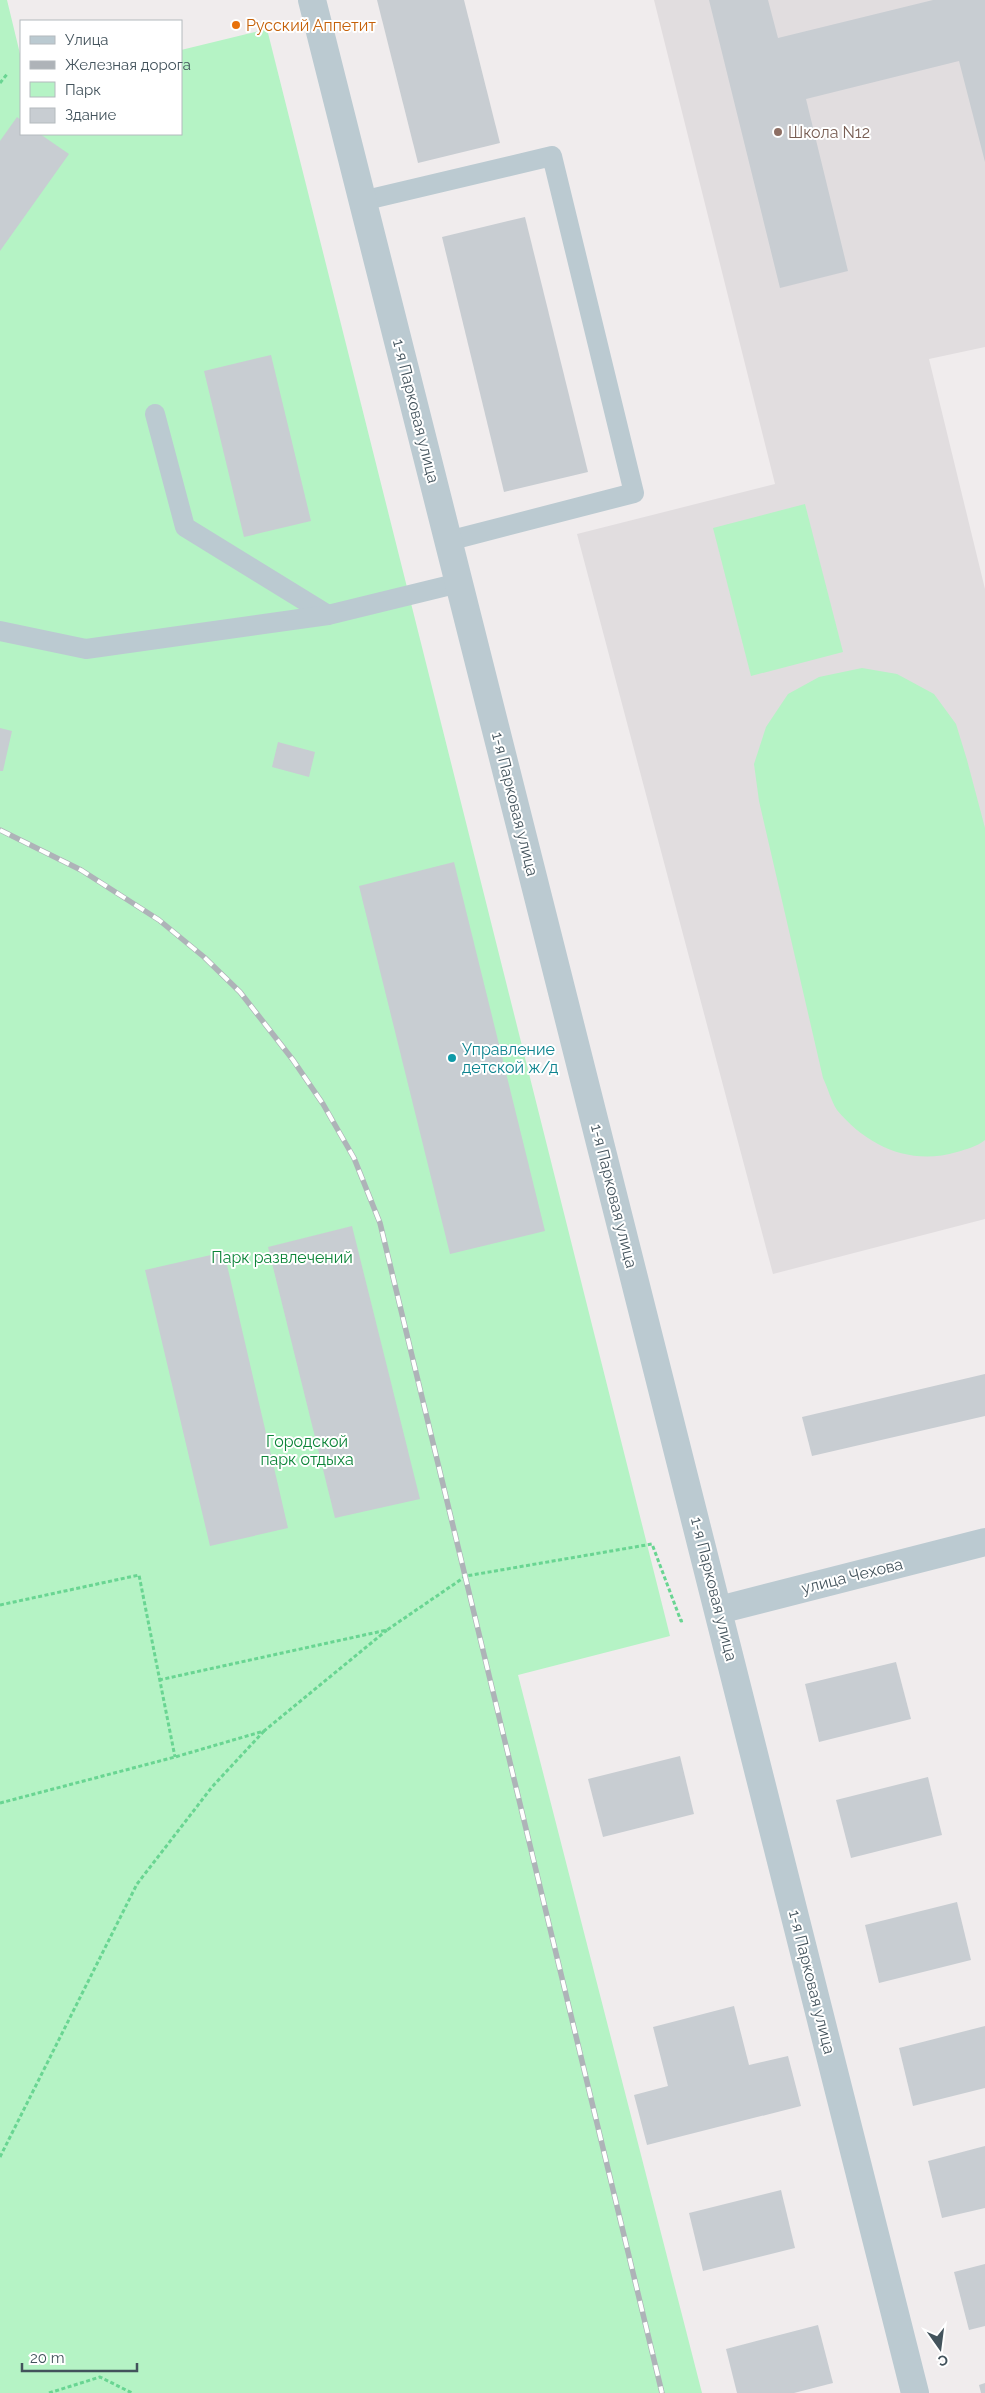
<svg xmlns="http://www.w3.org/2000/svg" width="985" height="2393" font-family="Raleway,sans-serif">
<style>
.education{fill:#e1dddf}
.green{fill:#b5f3c5}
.building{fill:#c8cdd2}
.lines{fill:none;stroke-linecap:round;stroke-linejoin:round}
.path{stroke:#69d592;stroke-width:3;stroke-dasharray:4 2.5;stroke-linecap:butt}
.lane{stroke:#bbcad1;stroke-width:20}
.street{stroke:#bbcad1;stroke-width:28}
.rail-casing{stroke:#aeb3b8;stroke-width:5.5}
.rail{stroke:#fff;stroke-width:4;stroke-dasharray:11;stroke-linecap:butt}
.food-dot{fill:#e8710a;stroke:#fff;stroke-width:2}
.education-dot{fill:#8d6e63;stroke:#fff;stroke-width:2}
.culture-dot{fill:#0f9aa8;stroke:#fff;stroke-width:2}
.labels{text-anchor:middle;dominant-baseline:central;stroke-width:4;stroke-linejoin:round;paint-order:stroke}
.food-label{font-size:16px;fill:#c56008;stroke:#fff;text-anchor:start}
.education-label{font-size:16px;fill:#785e54;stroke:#fff;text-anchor:start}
.street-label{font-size:16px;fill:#43535c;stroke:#fff}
.culture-label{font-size:16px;fill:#0d838f;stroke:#fff;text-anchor:start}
.park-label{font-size:16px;fill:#0d8539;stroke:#fff}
</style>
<rect width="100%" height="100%" fill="#f0eced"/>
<!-- education -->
<path class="education" d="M654 0H985V347L929 359 985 589V1219L773 1274 577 534 775 484Z"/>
<!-- green -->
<g class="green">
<path d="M0 0H7L21 58V134H181V50L267 29 670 1636 518 1675 702 2393H0Z"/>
<path d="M805 504 843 652 751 676 713 528Z"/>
<path d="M862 668 897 674 934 694 956 724 967 760 985 828V1140C976 1147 967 1149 957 1152 910 1166 867 1146 837 1110 831 1101 828 1088 823 1078L759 801 754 764 766 727 788 694 819 677Z"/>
</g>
<!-- building -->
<g class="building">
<path d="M377 0H464L500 143 418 163Z"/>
<path d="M709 0H768L778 38 933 0H985V162L959 61 806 99 848 271 780 288Z"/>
<path d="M17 117 21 120V134H40L69 154 0 251V141Z"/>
<path d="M525 217 588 472 504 492 442 237Z"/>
<path d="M271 355 311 521 244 537 204 371Z"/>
<path d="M0 728 12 731 3 771H0Z"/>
<path d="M278 742 315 752 309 777 272 767Z"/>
<path d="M454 862 545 1231 450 1254 359 886Z"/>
<path d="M352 1226 420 1499 335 1518 268 1247Z"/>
<path d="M224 1252 288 1528 210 1546 145 1270Z"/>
<path d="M985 1374V1416L812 1456 802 1417Z"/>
<path d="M896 1662 911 1719 819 1742 805 1684Z"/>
<path d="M680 1756 694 1814 603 1837 588 1779Z"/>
<path d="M928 1777 942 1835 851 1858 836 1800Z"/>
<path d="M957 1902 971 1960 879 1983 865 1925Z"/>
<path d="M734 2006 749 2065 788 2056 801 2106 647 2145 634 2095 668 2086 653 2027Z"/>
<path d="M985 2026V2088L913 2106 899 2048Z"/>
<path d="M985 2146V2208L942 2218 928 2161Z"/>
<path d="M781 2190 795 2248 703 2271 689 2213Z"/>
<path d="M985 2264V2326L969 2330 954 2272Z"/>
<path d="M818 2325 833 2383 794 2393H737L726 2349Z"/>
<path d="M985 2383V2393H981L979 2385Z"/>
</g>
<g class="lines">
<!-- path -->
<g class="path">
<path d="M0 83 8 73"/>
<path d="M0 1605 139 1575 175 1757"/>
<path d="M159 1680 387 1630 466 1576 652 1544 681 1621 685 1620"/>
<path d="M0 1803 175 1757 264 1731 387 1630"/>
<path d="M0 2157 137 1884 212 1787 264 1731"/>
<path d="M49 2393 100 2377 132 2393"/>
</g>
<!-- lane -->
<g class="lane">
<path d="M362 201 552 156 634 493 448 541"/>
<path d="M155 414 185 527 328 615"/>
<path d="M0 631 86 649 328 615 459 583"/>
</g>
<!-- street -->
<g class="street">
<path d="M312 0 915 2393"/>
<path d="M719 1610 985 1542"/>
</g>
<defs>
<path id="rail" d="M0 830 81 870 159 920 204 957 240 992 293 1060 323 1104 354 1158 380 1223 662 2393"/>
</defs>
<!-- rail casing -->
<use href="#rail" class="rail-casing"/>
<!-- rail -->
<use href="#rail" class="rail"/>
</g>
<!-- markers -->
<circle class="food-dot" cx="236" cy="25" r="5"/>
<circle class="education-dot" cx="778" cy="132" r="5"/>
<circle class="culture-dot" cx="452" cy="1058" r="5"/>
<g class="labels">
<!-- food labels -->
<g class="food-label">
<text x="246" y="25">Русский Аппетит</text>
</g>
<!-- education labels -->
<g class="education-label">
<text x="788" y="132">Школа N12</text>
</g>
<!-- street labels -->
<g class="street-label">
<text transform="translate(416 411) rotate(76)">1-я Парковая улица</text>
<text transform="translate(515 804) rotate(76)">1-я Парковая улица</text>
<text transform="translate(614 1196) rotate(76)">1-я Парковая улица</text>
<text transform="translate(852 1576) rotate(-14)">улица Чехова</text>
<text transform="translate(714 1589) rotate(76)">1-я Парковая улица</text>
<text transform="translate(812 1982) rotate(76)">1-я Парковая улица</text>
</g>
<!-- culture labels -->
<g class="culture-label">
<text x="462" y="1049">Управление<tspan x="462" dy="18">детской ж/д</tspan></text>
</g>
<!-- park labels -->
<g class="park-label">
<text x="282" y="1257">Парк развлечений</text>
<text x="307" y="1441">Городской<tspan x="307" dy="18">парк отдыха</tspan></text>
</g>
</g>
<!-- legend -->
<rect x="20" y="20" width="162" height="115" fill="#ffffff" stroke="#b4babe"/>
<rect x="30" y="36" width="25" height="8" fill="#bbcad1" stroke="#b4babe"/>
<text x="65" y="45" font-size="15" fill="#43535c">Улица</text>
<rect x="30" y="61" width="25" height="8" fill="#aeb3b8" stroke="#b4babe"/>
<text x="65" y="70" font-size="15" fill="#43535c">Железная дорога</text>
<rect x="30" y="82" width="25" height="15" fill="#b5f3c5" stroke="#b4babe"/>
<text x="65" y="95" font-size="15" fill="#43535c">Парк</text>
<rect x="30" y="108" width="25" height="15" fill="#c8cdd2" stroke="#b4babe"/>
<text x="65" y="120" font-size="15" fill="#43535c">Здание</text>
<!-- north arrow -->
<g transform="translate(940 2348) rotate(166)" stroke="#ffffff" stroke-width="4" paint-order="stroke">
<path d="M0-4L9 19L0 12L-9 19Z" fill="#43535c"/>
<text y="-8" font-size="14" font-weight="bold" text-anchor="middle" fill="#43535c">С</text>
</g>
<!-- scale -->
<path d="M22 2363v8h115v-8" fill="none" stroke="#43535c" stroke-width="2.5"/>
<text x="30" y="2363" font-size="15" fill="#43535c" stroke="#ffffff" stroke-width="4" paint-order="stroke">20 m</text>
</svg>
